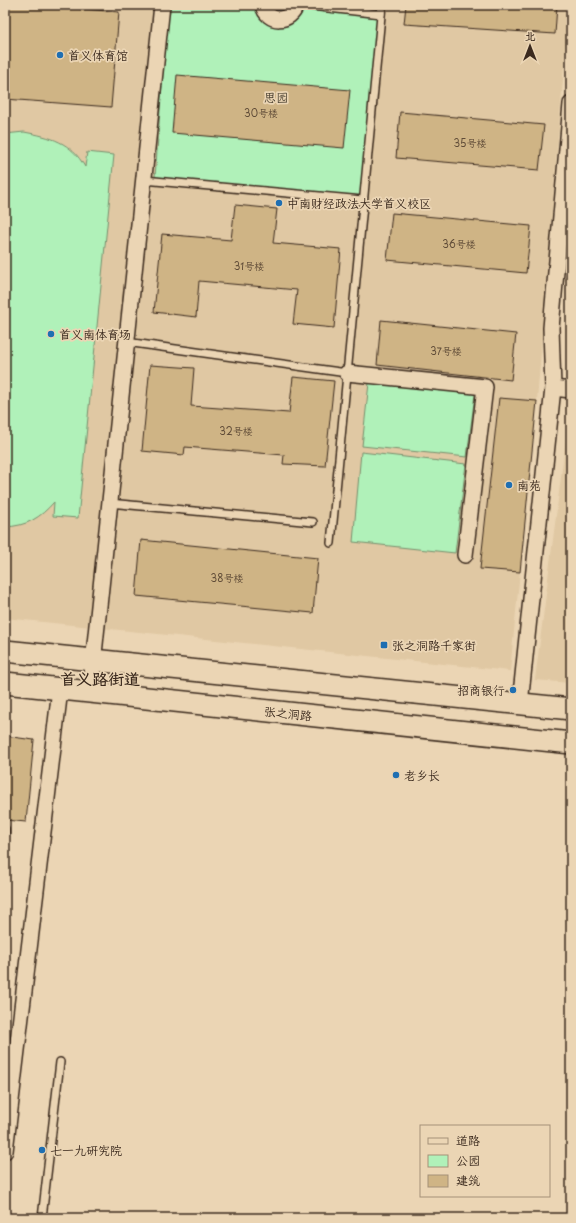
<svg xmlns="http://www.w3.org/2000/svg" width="576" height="1223" font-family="'Playpen Sans','LXGW WenKai TC',sans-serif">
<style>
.built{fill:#e0c8a3}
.green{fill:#b0f1b9;stroke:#768e6c}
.water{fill:#81c9e1;stroke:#658993}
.building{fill:#cfb485;stroke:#3b2a1e}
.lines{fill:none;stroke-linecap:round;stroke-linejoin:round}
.service-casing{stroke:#3b2a1e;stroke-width:10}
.minor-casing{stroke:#3b2a1e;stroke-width:18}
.secondary-casing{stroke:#3b2a1e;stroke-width:24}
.service{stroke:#ebd5b4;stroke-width:7}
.minor{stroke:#ebd5b4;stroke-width:15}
.secondary{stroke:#ebd5b4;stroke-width:21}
.poi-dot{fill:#1f6fb2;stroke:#ebd5b4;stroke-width:1.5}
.labels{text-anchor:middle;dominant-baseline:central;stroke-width:3.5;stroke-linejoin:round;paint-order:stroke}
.number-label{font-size:10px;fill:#604c38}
.poi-label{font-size:12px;fill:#3b2a1e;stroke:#ebd5b4;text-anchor:start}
.park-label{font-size:12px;fill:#473e2e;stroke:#ebd5b4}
.street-label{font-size:12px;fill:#3b2a1e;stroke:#ebd5b4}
.district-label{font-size:16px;font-weight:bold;fill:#3b2a1e;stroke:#ebd5b4}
</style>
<rect width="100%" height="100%" fill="#ebd5b4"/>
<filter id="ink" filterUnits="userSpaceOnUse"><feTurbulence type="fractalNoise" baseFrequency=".025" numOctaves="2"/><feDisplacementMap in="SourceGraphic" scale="8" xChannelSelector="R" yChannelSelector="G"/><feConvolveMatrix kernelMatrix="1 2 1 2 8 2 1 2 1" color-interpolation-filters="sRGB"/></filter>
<g filter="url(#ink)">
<!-- built -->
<g class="built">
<path d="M5 5H569L537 401 510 671 5 618Z"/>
<path d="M571 399V683L535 680Z"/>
</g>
<!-- green -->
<g class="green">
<path d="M168 5H380L363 200 155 177Z"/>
<path d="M24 132C51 137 71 142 85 167L87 152 114 155 78 518 53 516 54 502C40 518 27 526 5 527V134Z"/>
<path d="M369 383 475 394 467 457 362 446Z"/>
<path d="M361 452 466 464 455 553 353 542Z"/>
</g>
<!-- water -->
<path class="water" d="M270 5H290L289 9 277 13Z"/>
<!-- building -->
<g class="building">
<path d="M5 5H36L119 12 111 107 5 99Z"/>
<path d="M406 5H557L555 34 404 24Z"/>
<path d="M177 75 350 90 344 148 172 133Z"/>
<path d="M400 112 544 125 539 170 396 158Z"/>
<path d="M235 205 277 209 273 243 341 249 334 328 293 324 297 290 199 281 196 317 154 312 162 234 231 240Z"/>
<path d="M392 213 531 226 526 273 387 260Z"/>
<path d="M381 320 516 334 511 380 377 365Z"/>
<path d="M150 365 194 368 191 406 289 413 293 377 334 381 325 466 283 464 284 455 185 447 184 455 142 451Z"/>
<path d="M499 398 537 401 520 572 480 569Z"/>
<path d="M141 540 318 558 313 613 136 596Z"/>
<path d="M571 565V586L569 585Z"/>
<path d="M5 736 34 740 26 822 5 820Z"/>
</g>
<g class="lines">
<defs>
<g id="service">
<path d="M302 5 381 14"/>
<path d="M144 180 363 200"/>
<path d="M126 342 347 373"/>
<path d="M109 503 313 522"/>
<path d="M331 543 382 5"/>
<path d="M5 829V833"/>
<path d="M42 1218 60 1062"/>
</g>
<g id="minor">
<path d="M263 5C267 24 291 23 296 5"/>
<path d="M347 373 485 387 465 555"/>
<path d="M553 388 571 390"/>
<path d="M90 692 162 5"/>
<path d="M520 704 553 388 551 328 571 104"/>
<path d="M5 1151 60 689"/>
</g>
<g id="secondary">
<path d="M5 651 571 709"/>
<path d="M5 683 571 743"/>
</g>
</defs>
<!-- service casing -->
<use href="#service" class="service-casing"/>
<!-- minor casing -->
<use href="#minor" class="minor-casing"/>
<!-- secondary casing -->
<use href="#secondary" class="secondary-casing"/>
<!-- service -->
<use href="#service" class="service"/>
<!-- minor -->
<use href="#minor" class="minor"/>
<!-- secondary -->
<use href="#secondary" class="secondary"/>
</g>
</g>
<!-- markers -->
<g class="poi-dot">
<circle cx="60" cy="55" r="4"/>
<circle cx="279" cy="203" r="4"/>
<circle cx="51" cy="334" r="4"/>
<circle cx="509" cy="485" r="4"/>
<rect x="380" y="641" width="8" height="8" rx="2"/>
<circle cx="513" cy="690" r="4"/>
<circle cx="396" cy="775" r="4"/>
<circle cx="42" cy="1150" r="4"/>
</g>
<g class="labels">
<!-- number labels -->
<g class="number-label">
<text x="261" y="112">30号楼</text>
<text x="470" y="142">35号楼</text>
<text x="459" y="243">36号楼</text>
<text x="249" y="265">31号楼</text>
<text x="446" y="350">37号楼</text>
<text x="236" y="430">32号楼</text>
<text x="227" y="577">38号楼</text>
</g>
<!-- poi labels -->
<g class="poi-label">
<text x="68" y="55">首义体育馆</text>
<text x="287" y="203">中南财经政法大学首义校区</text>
<text x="59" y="334">首义南体育场</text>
<text x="517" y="485">南苑</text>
<text x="392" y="645">张之洞路千家街</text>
<text x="505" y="690" text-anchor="end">招商银行</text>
<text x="404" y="775">老乡长</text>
<text x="50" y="1150">七一九研究院</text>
</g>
<!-- park labels -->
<g class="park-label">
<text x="276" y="97">思园</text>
</g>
<!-- street labels -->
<g class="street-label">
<text transform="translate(288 713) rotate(6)">张之洞路</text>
</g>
<!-- district labels -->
<g class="district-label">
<text x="100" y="678">首义路街道</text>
</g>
</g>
<!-- margin -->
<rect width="576" height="1223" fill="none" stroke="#ebd5b4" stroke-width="20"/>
<rect x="10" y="10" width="556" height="1203" fill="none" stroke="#3b2a1e" stroke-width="1.5" filter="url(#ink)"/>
<!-- legend -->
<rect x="420" y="1125" width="130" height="72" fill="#ebd5b4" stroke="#a59178"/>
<rect x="428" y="1138" width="20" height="6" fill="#ebd5b4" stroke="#a59178"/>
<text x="456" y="1145" font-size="12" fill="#3b2a1e">道路</text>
<rect x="428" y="1155" width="20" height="12" fill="#b0f1b9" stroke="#a59178"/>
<text x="456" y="1165" font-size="12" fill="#3b2a1e">公园</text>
<rect x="428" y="1175" width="20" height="12" fill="#cfb485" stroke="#a59178"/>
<text x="456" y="1185" font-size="12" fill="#3b2a1e">建筑</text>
<!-- north arrow -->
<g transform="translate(530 46)" stroke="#ebd5b4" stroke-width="3" paint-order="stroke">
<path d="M0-3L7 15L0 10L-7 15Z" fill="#3b2a1e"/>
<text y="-6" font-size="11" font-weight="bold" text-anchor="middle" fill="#3b2a1e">北</text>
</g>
</svg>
